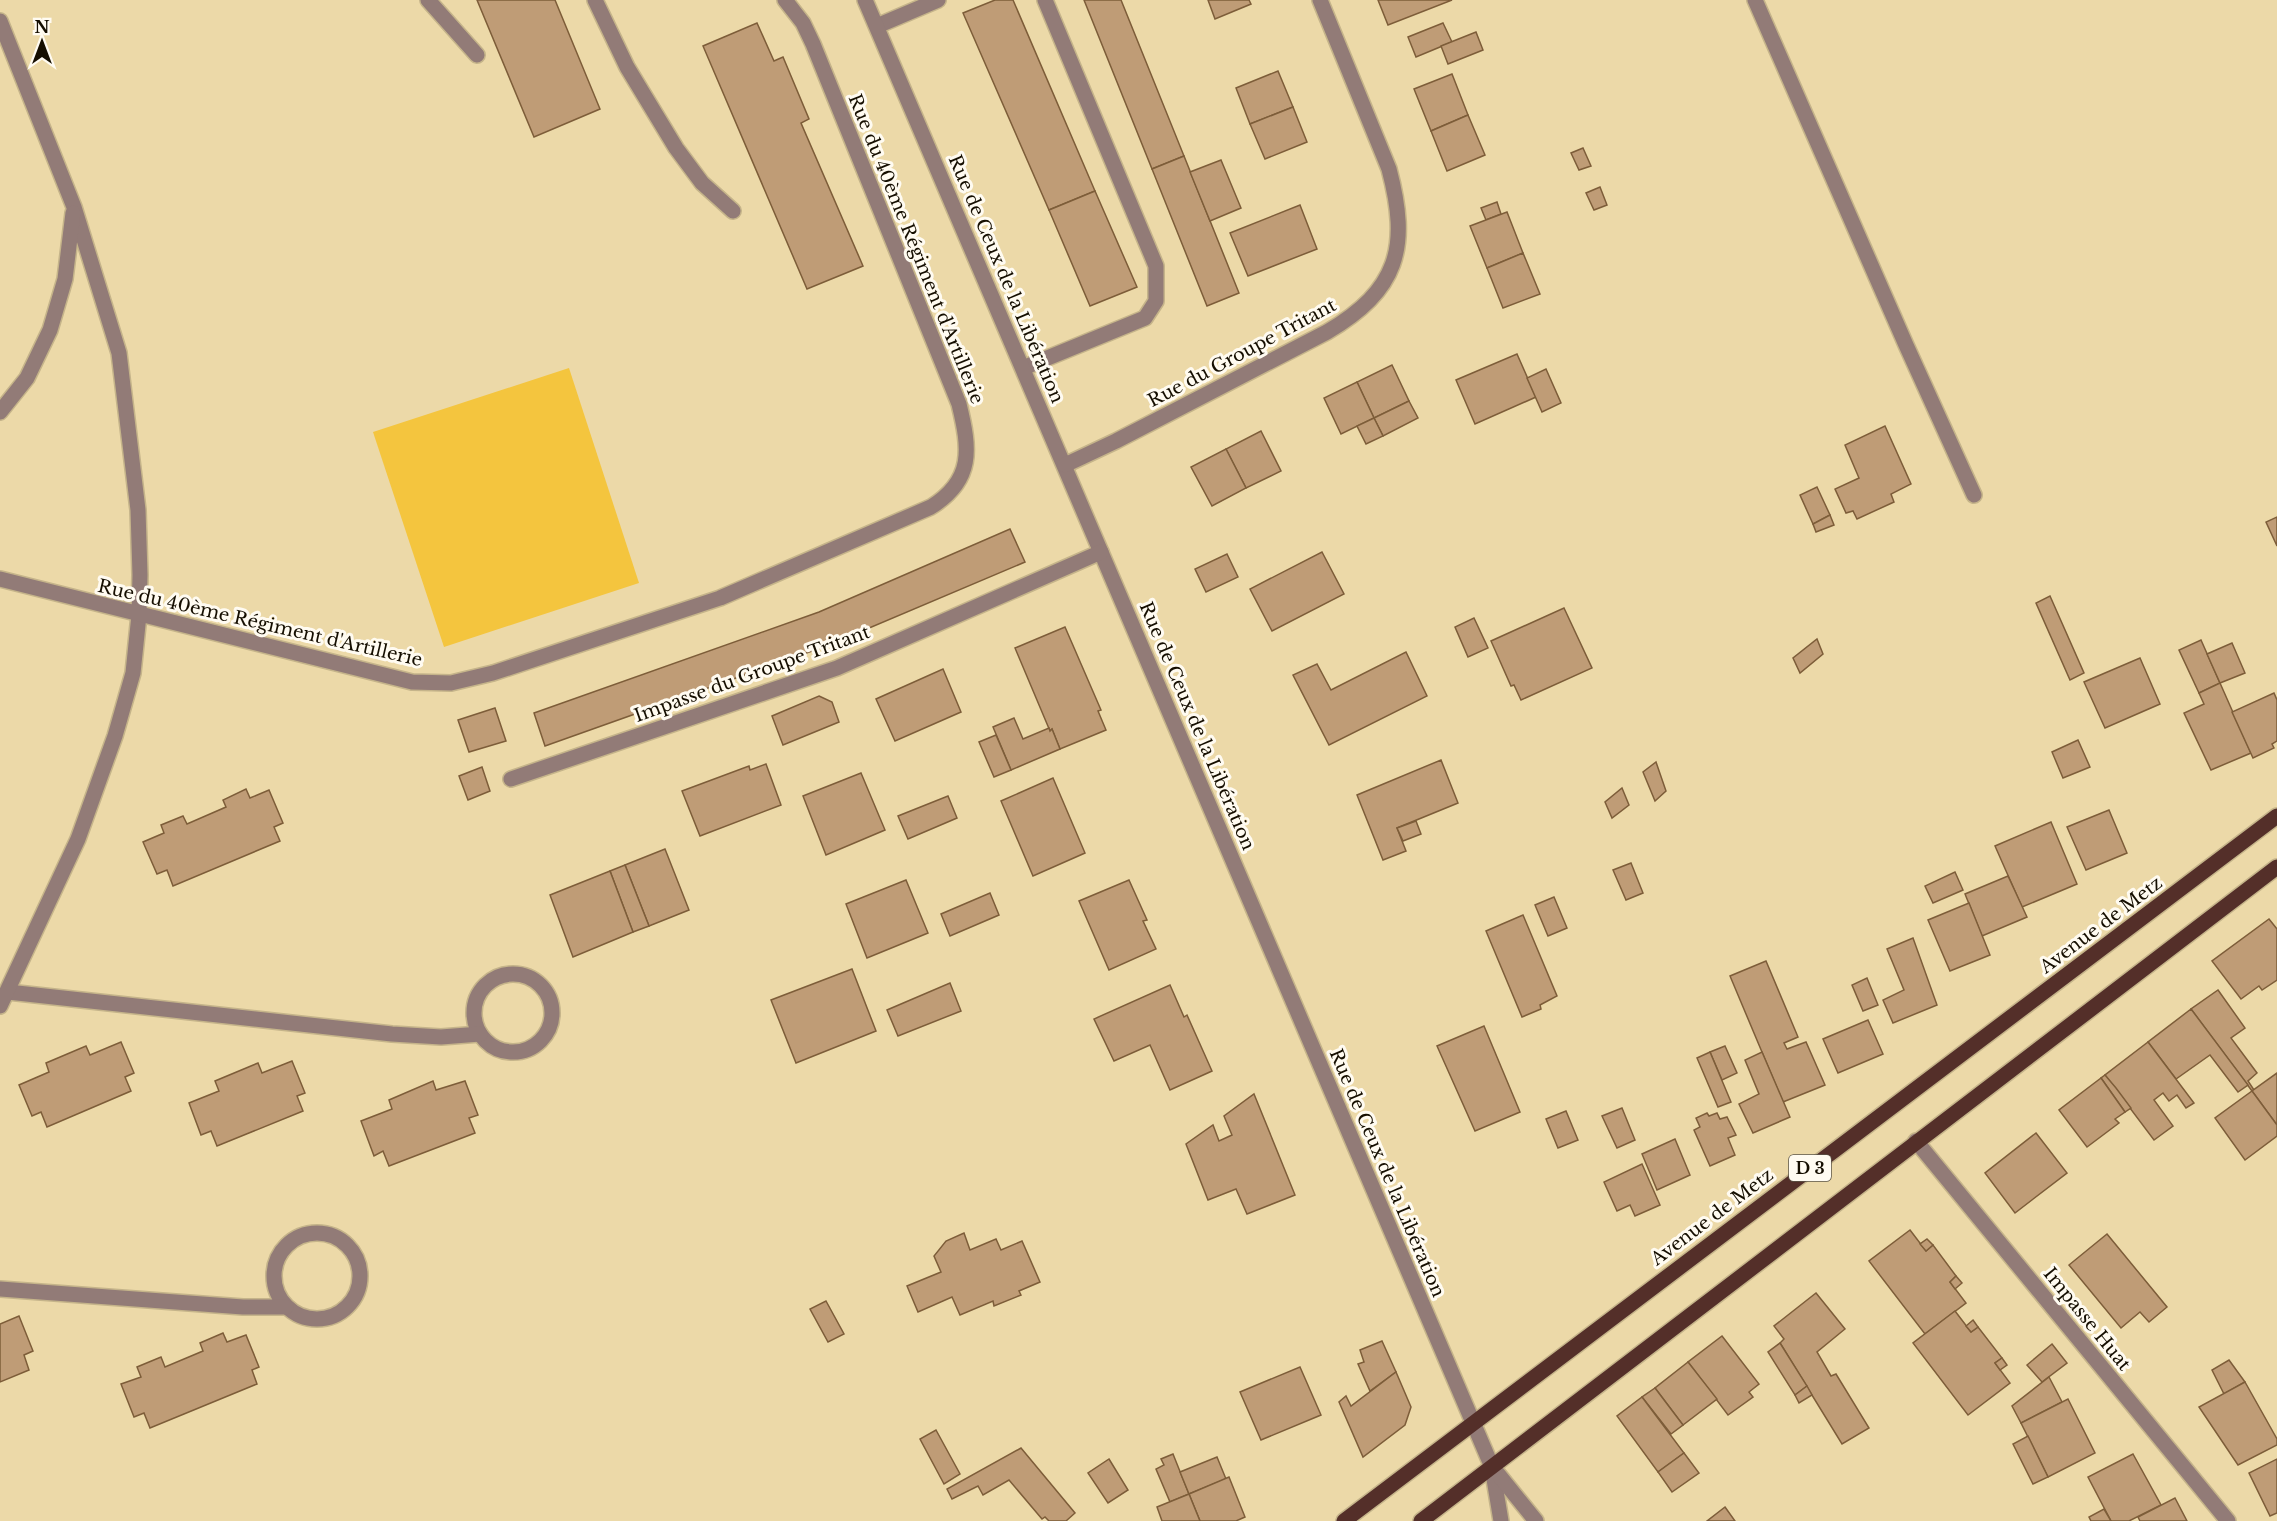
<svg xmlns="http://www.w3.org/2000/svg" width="2277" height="1521" font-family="'Libre Baskerville',serif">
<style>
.green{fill:#f4c53e}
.building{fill:#bf9c76;stroke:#7d5d39;stroke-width:1.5}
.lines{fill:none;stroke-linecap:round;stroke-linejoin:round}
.service-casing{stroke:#c5b48a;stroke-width:18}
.minor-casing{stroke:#c5b48a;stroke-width:18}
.primary-casing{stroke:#c5b48a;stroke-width:18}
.service{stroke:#927b77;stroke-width:15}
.minor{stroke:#927b77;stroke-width:15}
.primary{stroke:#542f29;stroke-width:15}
.labels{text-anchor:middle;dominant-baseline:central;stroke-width:6;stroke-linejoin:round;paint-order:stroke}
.shield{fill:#fffbf1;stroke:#5b5548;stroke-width:1.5}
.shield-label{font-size:16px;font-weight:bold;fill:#150e00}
.street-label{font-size:18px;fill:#150e00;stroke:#fffbf1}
</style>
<rect width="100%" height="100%" fill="#ecd9a8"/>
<!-- green -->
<path class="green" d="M569 368 639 583 444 647 373 432Z"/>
<!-- building -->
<g class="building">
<path d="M477 0H555L600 109 534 137Z"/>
<path d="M995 0H1013L1095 191 1049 210 963 13Z"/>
<path d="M1084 0H1121L1184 156 1152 169Z"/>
<path d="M1208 0H1249L1251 4 1215 19Z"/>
<path d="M1378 0H1452L1388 25Z"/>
<path d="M757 23 774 61 783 57 809 119 801 123 863 266 807 289 703 46Z"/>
<path d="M1443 23 1452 42 1416 57 1408 37Z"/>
<path d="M1476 32 1483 50 1448 64 1441 46Z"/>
<path d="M1278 71 1293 107 1250 124 1236 88Z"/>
<path d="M1452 74 1468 115 1431 131 1414 89Z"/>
<path d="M1293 107 1307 142 1265 159 1250 124Z"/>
<path d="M1468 115 1485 155 1447 171 1431 131Z"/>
<path d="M1583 148 1591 166 1579 170 1571 153Z"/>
<path d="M1184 156 1239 293 1207 306 1152 169Z"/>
<path d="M1221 160 1241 208 1210 221 1190 172Z"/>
<path d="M1600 187 1607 205 1594 210 1586 193Z"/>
<path d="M1095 191 1137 287 1090 306 1049 210Z"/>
<path d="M1497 202 1501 214 1486 220 1481 208Z"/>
<path d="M1300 205 1317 249 1248 276 1230 233Z"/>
<path d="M1507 212 1523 253 1487 268 1470 226Z"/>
<path d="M1523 253 1540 294 1503 308 1487 268Z"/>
<path d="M1517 354 1536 397 1475 424 1456 380Z"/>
<path d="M1392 365 1409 401 1374 418 1357 382Z"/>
<path d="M1546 369 1561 403 1542 412 1527 378Z"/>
<path d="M1357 382 1374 418 1341 434 1324 398Z"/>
<path d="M1409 401 1418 418 1383 436 1374 418Z"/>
<path d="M1374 418 1383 436 1366 444 1357 426Z"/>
<path d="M1885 426 1911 484 1891 494 1894 502 1857 519 1853 511 1846 513 1835 489 1859 478 1845 445Z"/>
<path d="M1261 431 1281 471 1246 488 1226 449Z"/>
<path d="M1226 449 1246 488 1212 506 1191 467Z"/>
<path d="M1817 487 1830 515 1813 524 1800 495Z"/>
<path d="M1830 515 1834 525 1816 532 1813 524Z"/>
<path d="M2277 517V546L2266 522Z"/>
<path d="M1010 529 1025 562 829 645 545 746 534 713 819 612Z"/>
<path d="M1322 552 1344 594 1272 631 1250 589Z"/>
<path d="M1227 554 1238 577 1206 592 1195 569Z"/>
<path d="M2050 596 2084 673 2070 680 2036 603Z"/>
<path d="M1564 608 1592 668 1521 700 1514 685 1511 686 1491 641Z"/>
<path d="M1474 618 1488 648 1468 657 1455 627Z"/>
<path d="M1065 627 1101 710 1098 711 1106 730 1060 749 1052 729 1050 731 1015 648Z"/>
<path d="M1817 639 1823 654 1800 673 1793 658Z"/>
<path d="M2201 640 2220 683 2199 693 2179 650Z"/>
<path d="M2232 643 2245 673 2220 683 2207 654Z"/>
<path d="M1406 652 1427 696 1329 745 1293 675 1317 664 1331 690Z"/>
<path d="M2140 658 2160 704 2105 728 2084 682Z"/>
<path d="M943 669 961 712 895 741 876 699Z"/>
<path d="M2220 683 2251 753 2211 770 2184 713 2204 704 2199 693Z"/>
<path d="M2274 693 2277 700V741L2272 744 2274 748 2253 758 2232 712Z"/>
<path d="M819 696 832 702 839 722 783 745 772 716Z"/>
<path d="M495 708 506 741 469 752 458 720Z"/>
<path d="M1014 718 1023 739 1049 728 1050 731 1052 729 1060 749 1011 770 993 727Z"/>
<path d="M996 735 1011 770 994 777 979 742Z"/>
<path d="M2078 740 2090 767 2063 778 2052 752Z"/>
<path d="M1441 760 1458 803 1397 828 1406 851 1383 860 1357 795Z"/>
<path d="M1656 762 1666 791 1655 801 1643 772Z"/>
<path d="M766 764 781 805 700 836 682 791 749 766 750 770Z"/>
<path d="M482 767 490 791 468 800 459 776Z"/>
<path d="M861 773 885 830 826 855 803 796Z"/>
<path d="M1053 778 1085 853 1033 876 1001 801Z"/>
<path d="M1622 788 1629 805 1612 818 1605 802Z"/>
<path d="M246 789 250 798 269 790 283 823 274 827 280 841 173 886 167 870 157 874 143 842 164 833 161 825 183 816 187 824 226 807 223 800Z"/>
<path d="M948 796 957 818 908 839 898 816Z"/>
<path d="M2109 810 2127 853 2086 870 2067 827Z"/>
<path d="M1416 821 1421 834 1403 841 1397 828Z"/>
<path d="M2051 822 2077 884 2022 907 1995 846Z"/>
<path d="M665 849 689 910 649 926 625 865Z"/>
<path d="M1631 863 1643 893 1626 900 1613 870Z"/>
<path d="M625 865 649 926 633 932 610 871Z"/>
<path d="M610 871 633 932 573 957 550 895Z"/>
<path d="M1955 872 1963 890 1933 903 1925 886Z"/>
<path d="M2008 876 2027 917 1982 936 1965 894Z"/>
<path d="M906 880 928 933 867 958 846 904Z"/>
<path d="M1129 880 1147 920 1143 921 1156 949 1109 970 1079 901Z"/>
<path d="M990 893 999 915 950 936 941 914Z"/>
<path d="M1554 897 1567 928 1548 936 1535 905Z"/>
<path d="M1969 903 1990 955 1950 971 1928 920Z"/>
<path d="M1523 915 1557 996 1540 1005 1541 1009 1522 1017 1486 931Z"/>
<path d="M2269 919 2277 929V980L2262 990 2259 986 2241 999 2212 961Z"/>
<path d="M1913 938 1937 1005 1893 1023 1883 1000 1904 990 1887 949Z"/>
<path d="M1766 961 1798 1037 1784 1043 1787 1049 1806 1042 1825 1085 1783 1102 1730 976Z"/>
<path d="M852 969 876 1031 796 1063 771 1000Z"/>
<path d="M1867 978 1878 1005 1863 1011 1852 985Z"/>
<path d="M950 983 961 1011 898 1036 887 1010Z"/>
<path d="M1170 985 1184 1017 1187 1015 1212 1071 1170 1090 1150 1045 1114 1061 1094 1019Z"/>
<path d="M2218 990 2245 1028 2231 1038 2257 1073 2248 1081 2254 1090 2252 1091 2191 1009Z"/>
<path d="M2191 1009 2248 1085 2238 1092 2210 1055 2176 1079 2148 1042Z"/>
<path d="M1868 1020 1883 1054 1838 1073 1823 1039Z"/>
<path d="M1484 1026 1520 1112 1475 1131 1437 1046Z"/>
<path d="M121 1042 134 1073 125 1077 131 1091 47 1127 41 1112 32 1116 19 1085 49 1072 46 1063 86 1046 90 1055Z"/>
<path d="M2148 1042 2194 1103 2186 1108 2177 1095 2169 1101 2163 1093 2154 1100 2173 1126 2154 1140 2105 1075Z"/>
<path d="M1725 1046 1737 1073 1722 1080 1710 1052Z"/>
<path d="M1710 1052 1731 1102 1718 1107 1697 1058Z"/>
<path d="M1762 1052 1790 1117 1753 1133 1739 1104 1759 1094 1745 1060Z"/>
<path d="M292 1061 305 1093 297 1096 303 1111 217 1146 211 1131 201 1135 189 1103 219 1091 215 1081 258 1063 262 1073Z"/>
<path d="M2277 1073V1125L2252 1091Z"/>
<path d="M2105 1075 2116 1088 2131 1108 2125 1112 2101 1078Z"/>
<path d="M2101 1078 2125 1112 2115 1119 2119 1123 2087 1147 2059 1110Z"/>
<path d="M433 1081 436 1090 465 1081 478 1115 469 1118 475 1133 389 1166 383 1151 374 1156 361 1121 392 1109 389 1100Z"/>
<path d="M2252 1091 2277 1125V1136L2245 1160 2215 1118Z"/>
<path d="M1254 1094 1295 1195 1247 1214 1236 1189 1208 1200 1186 1144 1213 1125 1219 1141 1232 1135 1224 1116Z"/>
<path d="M1622 1108 1635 1140 1617 1148 1602 1116Z"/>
<path d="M1566 1111 1578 1140 1558 1148 1546 1119Z"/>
<path d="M1707 1113 1709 1116 1717 1113 1720 1119 1727 1117 1736 1135 1728 1138 1735 1155 1710 1166 1694 1130 1700 1127 1696 1118Z"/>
<path d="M2036 1133 2067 1173 2015 1213 1985 1173Z"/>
<path d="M1675 1139 1690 1175 1657 1190 1642 1154Z"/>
<path d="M1642 1164 1660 1205 1635 1216 1630 1205 1617 1211 1604 1182Z"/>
<path d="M1910 1230 1926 1251 1933 1245 1956 1276 1950 1282 1966 1303 1925 1334 1869 1261Z"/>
<path d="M964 1233 970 1250 996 1239 1001 1250 1022 1241 1040 1282 1019 1291 1021 1295 994 1306 993 1301 960 1315 952 1297 918 1312 907 1286 941 1272 934 1256 946 1241Z"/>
<path d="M2107 1234 2167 1307 2149 1322 2140 1312 2121 1328 2069 1265Z"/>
<path d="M1927 1239 1933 1245 1926 1251 1920 1244Z"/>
<path d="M1956 1276 1962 1283 1955 1289 1950 1282Z"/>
<path d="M1816 1293 1845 1329 1817 1352 1831 1376 1836 1374 1869 1428 1842 1444 1780 1343 1784 1339 1774 1326Z"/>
<path d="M826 1301 844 1334 828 1342 810 1309Z"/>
<path d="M1955 1311 1971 1332 1978 1327 2002 1358 1995 1363 2010 1383 1968 1415 1913 1343Z"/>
<path d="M19 1316 33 1351 24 1355 29 1370 0 1382V1324Z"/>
<path d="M1973 1320 1978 1327 1971 1332 1966 1326Z"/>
<path d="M223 1333 227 1342 246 1335 259 1367 252 1370 257 1384 150 1428 144 1413 134 1417 121 1384 141 1377 137 1367 161 1357 165 1367 203 1351 200 1343Z"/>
<path d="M1722 1336 1759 1384 1749 1392 1753 1397 1728 1415 1688 1362Z"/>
<path d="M1382 1341 1396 1372 1370 1391 1358 1364 1364 1362 1360 1350Z"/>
<path d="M1780 1343 1807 1386 1795 1395 1768 1352Z"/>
<path d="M2052 1344 2067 1363 2042 1382 2027 1365Z"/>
<path d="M2002 1358 2007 1365 2000 1370 1995 1363Z"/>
<path d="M2229 1360 2245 1382 2224 1394 2212 1370Z"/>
<path d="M1688 1362 1717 1399 1683 1425 1655 1388Z"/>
<path d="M1300 1367 1321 1415 1261 1440 1240 1392Z"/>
<path d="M1396 1372 1411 1407 1405 1425 1363 1457 1339 1402 1346 1396 1351 1406Z"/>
<path d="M2049 1377 2062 1402 2021 1423 2012 1406Z"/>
<path d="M2245 1382 2277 1439V1445L2238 1465 2199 1407Z"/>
<path d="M1807 1386 1812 1395 1799 1403 1795 1395Z"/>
<path d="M1655 1388 1683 1425 1671 1434 1642 1397Z"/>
<path d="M1642 1397 1684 1453 1658 1472 1617 1416Z"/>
<path d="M2068 1399 2095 1453 2048 1477 2021 1423Z"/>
<path d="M936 1430 960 1474 944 1484 920 1439Z"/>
<path d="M2028 1436 2048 1477 2033 1484 2013 1444Z"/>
<path d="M1021 1448 1075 1513 1066 1521H1049L1045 1517 1042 1519 1009 1480 983 1495 978 1486 952 1499 947 1489Z"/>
<path d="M1684 1453 1699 1473 1672 1492 1658 1472Z"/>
<path d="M1173 1454 1189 1494 1170 1502 1156 1469 1164 1465 1161 1459Z"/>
<path d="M2133 1454 2161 1505 2129 1521H2111L2088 1477Z"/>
<path d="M1217 1457 1226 1479 1189 1494 1180 1472Z"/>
<path d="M1109 1459 1128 1490 1108 1503 1088 1473Z"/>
<path d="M2277 1459V1513L2270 1516 2249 1473Z"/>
<path d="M1229 1477 1245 1517 1236 1521H1200L1189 1494Z"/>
<path d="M1189 1494 1200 1521H1162L1157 1507Z"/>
<path d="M2175 1498 2187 1521H2140L2138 1517Z"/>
<path d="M1725 1507 1735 1521H1707Z"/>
<path d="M2104 1509 2111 1521H2091L2089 1517Z"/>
</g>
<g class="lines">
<defs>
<g id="service">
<path d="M428 0 477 55"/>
<path d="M595 0 627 67 676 148 702 183 733 211"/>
<path d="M1755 0 1906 345 1974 495"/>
<path d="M877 26 938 0"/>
<path d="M1023 368 1145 318 1156 301V266L1045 0"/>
<circle cx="513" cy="1013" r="39"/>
<path d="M8 992 392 1034 441 1037 480 1034"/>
<circle cx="317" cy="1276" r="43"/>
<path d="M0 1289 243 1307H286"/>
</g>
<g id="minor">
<path d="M865 0 1492 1467 1501 1521"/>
<path d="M0 21 74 207 119 353 138 510 140 575 139 615 133 673 115 736 78 839 0 1006"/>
<path d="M0 412 27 378 50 330 65 279 73 213"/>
<path d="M1065 465 1116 441 1327 332C1398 290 1410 248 1389 169L1320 0"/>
<path d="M0 579 412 682 451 683 493 673 720 598 931 507C974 480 970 449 959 404L813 44 803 23 785 0"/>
<path d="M511 779 837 668 1101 552"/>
<path d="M1916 1141 2228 1521"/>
<path d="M1494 1469 1536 1521"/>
</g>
<g id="primary">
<path d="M1344 1521 2277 816"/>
<path d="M1421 1521 2277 867"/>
</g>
</defs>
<!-- service casing -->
<use href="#service" class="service-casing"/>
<!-- minor casing -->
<use href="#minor" class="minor-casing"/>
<!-- primary casing -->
<use href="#primary" class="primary-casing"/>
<!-- service -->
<use href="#service" class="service"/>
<!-- minor -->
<use href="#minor" class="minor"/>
<!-- primary -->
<use href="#primary" class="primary"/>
</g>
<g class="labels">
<!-- shield labels -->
<rect class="shield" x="1789" y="1155" width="42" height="26" rx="4.5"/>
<g class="shield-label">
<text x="1810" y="1168">D 3</text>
</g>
<!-- street labels -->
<g class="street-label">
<text transform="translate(916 249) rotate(68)">Rue du 40ème Régiment d'Artillerie</text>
<text transform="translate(1006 279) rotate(67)">Rue de Ceux de la Libération</text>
<text transform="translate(1242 353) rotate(-28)">Rue du Groupe Tritant</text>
<text transform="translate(260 623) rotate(13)">Rue du 40ème Régiment d'Artillerie</text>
<text transform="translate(752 674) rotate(-20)">Impasse du Groupe Tritant</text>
<text transform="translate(1197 726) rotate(67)">Rue de Ceux de la Libération</text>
<text transform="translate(2101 925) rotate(-37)">Avenue de Metz</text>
<text transform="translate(1387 1173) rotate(67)">Rue de Ceux de la Libération</text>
<text transform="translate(1712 1217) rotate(-37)">Avenue de Metz</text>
<text transform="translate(2087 1319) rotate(51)">Impasse Huat</text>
</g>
</g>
<!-- north arrow -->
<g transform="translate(42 42)" stroke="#fffbf1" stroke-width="4.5" paint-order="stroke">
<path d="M0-4.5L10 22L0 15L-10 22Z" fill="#150e00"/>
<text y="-9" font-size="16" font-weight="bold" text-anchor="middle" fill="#150e00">N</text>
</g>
</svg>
